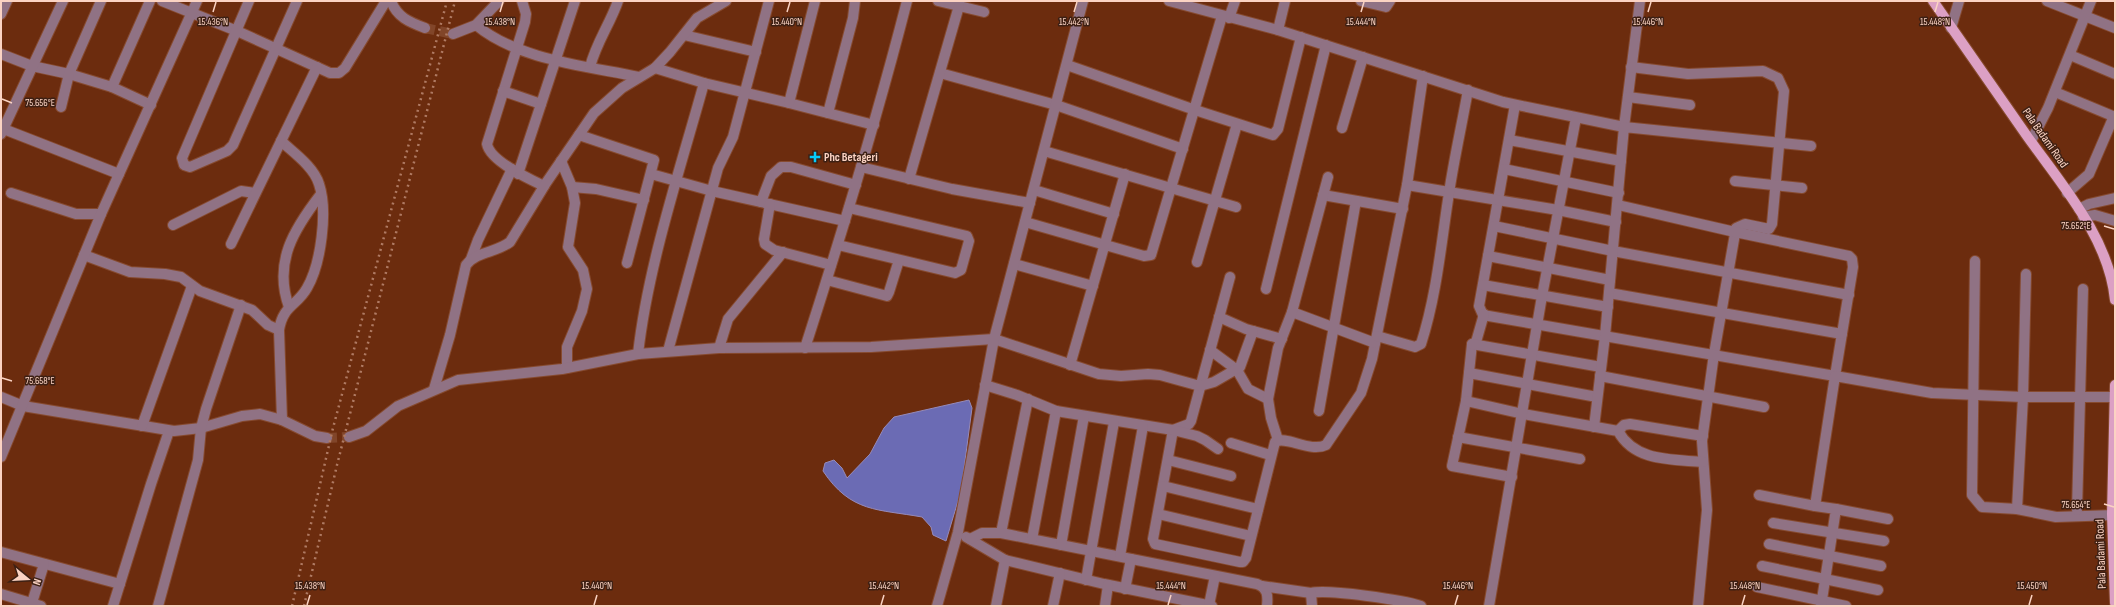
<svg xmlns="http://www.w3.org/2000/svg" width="2116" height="607" font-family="'Sofia Sans Condensed',sans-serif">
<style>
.water{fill:#6b6bb4;stroke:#968ab8}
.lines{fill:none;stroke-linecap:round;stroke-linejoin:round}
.minor-tunnel{stroke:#814529;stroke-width:10;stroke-dasharray:10 5;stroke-linecap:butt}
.minor-casing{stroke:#864a2f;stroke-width:12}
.major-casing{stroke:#864a2f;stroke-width:12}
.minor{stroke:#907284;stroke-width:10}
.major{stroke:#dca0c4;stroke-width:10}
.rail{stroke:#af7a63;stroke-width:2.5;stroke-dasharray:2 4;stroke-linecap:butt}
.ticks{fill:none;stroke:#fbd3c3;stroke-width:1.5}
.poi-dot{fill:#05cbf9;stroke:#3d2014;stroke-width:1.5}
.labels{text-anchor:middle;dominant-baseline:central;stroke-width:3;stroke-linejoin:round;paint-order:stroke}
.street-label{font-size:12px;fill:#fbd3c3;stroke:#3d2014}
.poi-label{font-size:12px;font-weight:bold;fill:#fbd3c3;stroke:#3d2014;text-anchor:start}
.ticks-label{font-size:10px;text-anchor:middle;fill:#fbd3c3;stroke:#3d2014;stroke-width:3;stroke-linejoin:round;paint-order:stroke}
</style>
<rect width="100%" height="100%" fill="#6c2c0e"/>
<!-- water -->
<path class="water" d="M969 400 972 408 961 491 946 541 933 535 931 527 922 517C878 509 851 513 823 471L825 463 834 460 842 468 847 478 870 454 884 428 894 417Z"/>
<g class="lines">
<!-- minor-tunnel -->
<g class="minor-tunnel">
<path d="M425 28 453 34"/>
<path d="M327 438 349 437"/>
</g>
<defs>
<g id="minor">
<path d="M162 1 237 31 330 73H339L345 68 386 1"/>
<path d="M249 1 182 158 184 165 190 167 227 151 233 145 297 1"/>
<path d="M391 1C397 17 409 22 425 28"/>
<path d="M522 1 526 14 525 22 487 144C490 161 529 179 544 186"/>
<path d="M938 1 984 12"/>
<path d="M1169 1 1278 30 1503 102 1624 127 1640 1"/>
<path d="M1361 1 1386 7 1390 1"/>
<path d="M2047 1 2115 28"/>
<path d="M1 14 7 1"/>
<path d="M1229 18 1235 1"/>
<path d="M476 25C518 60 587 66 639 77"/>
<path d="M1951 28 1959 1"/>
<path d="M1278 30 1285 1"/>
<path d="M453 34 476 25 499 1"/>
<path d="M684 35 756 52"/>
<path d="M1 54 32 66 69 74 112 87 151 105"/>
<path d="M2070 55 2115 74"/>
<path d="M1067 65 1195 110 1273 135 1278 129 1301 37"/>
<path d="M590 67C596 43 610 24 618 1"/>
<path d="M1631 67 1688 74 1763 71 1778 78 1784 91 1772 224 1769 229 1745 224 1736 228 1714 354 1702 441 1707 510 1698 606"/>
<path d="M655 68 704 83 789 103 874 125"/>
<path d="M940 73 1056 105 1183 149"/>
<path d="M112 87 150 1"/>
<path d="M503 91 541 104"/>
<path d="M2055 92 2115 117"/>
<path d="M1628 97 1690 105"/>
<path d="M789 103 815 1"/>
<path d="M1515 105 1479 306 1483 315 1835 376 1853 267 1852 259 1849 256 1735 232 1618 205"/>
<path d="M61 107 69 74 101 1"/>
<path d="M828 113 853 18 855 1"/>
<path d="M1 128 119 174"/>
<path d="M1342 128 1363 57"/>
<path d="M1 134 63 1"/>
<path d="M579 135 654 160 627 263"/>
<path d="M1509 140 1621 161"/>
<path d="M281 141C294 153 314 167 319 184 328 211 321 264 307 288 297 306 283 305 279 330L282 420"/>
<path d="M2031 141 2048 108 2091 1"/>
<path d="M1044 151 1236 207"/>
<path d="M561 161 572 187 575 203 568 247 583 270 587 289 582 311 567 347V368"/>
<path d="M861 167 952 189 1030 203"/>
<path d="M1504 169 1619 193"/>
<path d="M518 174 575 1"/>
<path d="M651 174 712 191 845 221"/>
<path d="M909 179 959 6"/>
<path d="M1735 181 1802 188"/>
<path d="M1407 185 1558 210 1616 222"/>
<path d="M572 187 596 189 644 200"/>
<path d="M1034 190 1114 214"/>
<path d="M11 193 76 214H101"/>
<path d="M2067 193 2089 174 2114 116"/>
<path d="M1323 195 1403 209"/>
<path d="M761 202 771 176 781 167H791L856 185"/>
<path d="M770 204 764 239 765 244 774 250 831 265"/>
<path d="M2079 209 2089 204 2115 198"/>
<path d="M2083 217 2095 215 2115 221"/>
<path d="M1025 222 1144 256 1151 255 1222 16"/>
<path d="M173 225 241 191 255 193"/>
<path d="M1494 226 1613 251 1849 295"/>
<path d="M231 244 317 67"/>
<path d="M838 245 955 273 961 270 969 241 967 236 849 208"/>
<path d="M84 255 130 272 165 274 181 277 200 291 252 310 268 325 279 330"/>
<path d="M1488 256 1610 280"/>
<path d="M471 259 478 240 512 169"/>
<path d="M1975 261 1972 495 1982 507 2017 509 2056 517 2115 515"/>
<path d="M1197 262 1237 124"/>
<path d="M1014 264 1093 286"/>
<path d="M1230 277 1191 421 1189 424 1173 430 1153 539 1155 544 1240 562H1243L1246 558 1275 442C1286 435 1310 453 1326 445L1361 393 1372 359 1407 185 1423 76"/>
<path d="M827 280 887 296 889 292 899 260"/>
<path d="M1483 285 1608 307"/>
<path d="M1266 289 1326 45"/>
<path d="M1609 293 1842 334"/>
<path d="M289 307C273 262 294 229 321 194"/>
<path d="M1292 312 1375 343"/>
<path d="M1484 314 1476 342 1472 344 1466 401 1452 466 1512 477"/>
<path d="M1219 317 1246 329 1282 339"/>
<path d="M1377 336 1415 347 1421 344C1437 294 1441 244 1449 193 1454 159 1462 124 1468 90"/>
<path d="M1472 344 1601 367"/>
<path d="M719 348 728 319 783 252"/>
<path d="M805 348C842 233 877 118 907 1"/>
<path d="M1210 350 1237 370 1248 389 1268 399"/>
<path d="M668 351 718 168 733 137 769 1"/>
<path d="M638 354C648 265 680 170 704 83"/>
<path d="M1070 365 1125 174"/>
<path d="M1469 373 1597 397"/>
<path d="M1600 376 1764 407"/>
<path d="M985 385 1017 395 1056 411 1173 430 1197 436 1205 440 1218 449"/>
<path d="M434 389 450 335 466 265C477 251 496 253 510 242L546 183 594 113 622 88 655 68 670 52 697 18 726 1"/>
<path d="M1 397 23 406 174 431 201 428 242 416 260 414 282 420 315 436 327 438"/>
<path d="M1466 401 1523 414 1618 431C1635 462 1672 459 1703 462"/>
<path d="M1319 411 1356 201"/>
<path d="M142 426 192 286"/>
<path d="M1594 427 1605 336 1624 127 1811 146"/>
<path d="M1618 431 1624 425 1630 424 1703 436"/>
<path d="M349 437 366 431 398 406 458 380 562 369 638 354 719 348 871 347 994 339 1099 374 1121 376 1148 374 1160 375 1200 386 1214 382 1240 367 1253 331"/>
<path d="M1458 437 1580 459"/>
<path d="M1278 440 1271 418 1268 399 1278 348 1292 312 1328 177"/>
<path d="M1231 443 1270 455"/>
<path d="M1 457 101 214 197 1"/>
<path d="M1168 460 1231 476"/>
<path d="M1163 486 1258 509"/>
<path d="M1759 495 1815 506"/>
<path d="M1836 509 1888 519"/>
<path d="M2017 509 2023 397 2026 274"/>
<path d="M2077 510 2083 289"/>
<path d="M1158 514 1251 536"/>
<path d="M1773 523 1884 541"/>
<path d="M1001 533 1028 399"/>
<path d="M966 537 1005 560 1104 584 1212 606"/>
<path d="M970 539 982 533H1001L1257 584C1268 588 1268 596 1267 606"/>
<path d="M1032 539 1056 411"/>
<path d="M1769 544 1881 566"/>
<path d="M1061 545 1084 416"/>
<path d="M1 552 120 584"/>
<path d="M1120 556 1143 426"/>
<path d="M1762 566 1878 590"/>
<path d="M1086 580 1114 422"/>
<path d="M1262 586 1311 593C1328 589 1403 600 1421 606"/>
<path d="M1757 587 1846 606"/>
<path d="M1125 589 1131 559"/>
<path d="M1311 593 1312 606"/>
<path d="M1 594 41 606"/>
<path d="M1209 605 1215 576"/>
<path d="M31 606 44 564"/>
<path d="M113 606 151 484 169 431"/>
<path d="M158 606 198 460 201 428 206 409 241 305"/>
<path d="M937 606 958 532 994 339 1083 1"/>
<path d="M996 606 1005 560"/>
<path d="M1053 606 1060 573"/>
<path d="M1105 606 1108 585"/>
<path d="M1489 606 1542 296 1576 118"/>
<path d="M1821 606 1836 509 1815 506 1835 376 1932 393 2023 397H2115"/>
</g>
<g id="major">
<path d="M1933 1C1964 46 1996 91 2027 136 2062 185 2109 238 2115 300"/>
<path d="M2115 385 2112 514 2115 603"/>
</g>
</defs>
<!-- minor casing -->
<use href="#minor" class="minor-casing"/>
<!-- major casing -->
<use href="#major" class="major-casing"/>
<!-- minor -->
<use href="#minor" class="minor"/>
<!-- major -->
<use href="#major" class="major"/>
<!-- rail -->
<g class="rail">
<path d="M292 606 333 428 447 1"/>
<path d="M304 606 337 465 455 1"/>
</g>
</g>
<!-- ticks -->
<path class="ticks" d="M213 12 216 2M500 12 503 2M787 12 790 2M1074 12 1077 2M1361 12 1364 2M1648 12 1651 2M1935 12 1938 2M2 99 12 103M2104 226 2114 229M2 378 12 381M2104 504 2114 507M307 605 310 595M594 605 597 595M881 605 884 595M1168 605 1171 595M1455 605 1458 595M1742 605 1745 595M2029 605 2032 595"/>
<!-- markers -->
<path class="poi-dot" d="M813 151h4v4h4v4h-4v4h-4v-4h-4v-4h4z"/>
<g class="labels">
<!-- street labels -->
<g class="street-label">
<text transform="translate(2045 138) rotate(55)">Pala Badami Road</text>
<text transform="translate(2101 554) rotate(-92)">Pala Badami Road</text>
</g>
<!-- poi labels -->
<g class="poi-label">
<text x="824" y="157">Phc Betageri</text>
</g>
</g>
<g class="ticks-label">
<text x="213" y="25">15.436°N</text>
<text x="500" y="25">15.438°N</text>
<text x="787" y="25">15.440°N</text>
<text x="1074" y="25">15.442°N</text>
<text x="1361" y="25">15.444°N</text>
<text x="1648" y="25">15.446°N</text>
<text x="1935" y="25">15.448°N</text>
<text x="40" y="106">75.656°E</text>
<text x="2076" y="229">75.652°E</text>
<text x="40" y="384">75.658°E</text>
<text x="2076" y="508">75.654°E</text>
<text x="310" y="589">15.438°N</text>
<text x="597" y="589">15.440°N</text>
<text x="884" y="589">15.442°N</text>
<text x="1171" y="589">15.444°N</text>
<text x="1458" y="589">15.446°N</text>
<text x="1745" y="589">15.448°N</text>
<text x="2032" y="589">15.450°N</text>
</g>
<!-- border -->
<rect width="2116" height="607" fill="none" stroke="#fbd3c3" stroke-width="4"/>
<!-- north arrow -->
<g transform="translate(28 579) rotate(108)" stroke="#3d2014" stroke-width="3" paint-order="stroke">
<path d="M0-3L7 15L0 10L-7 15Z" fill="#fbd3c3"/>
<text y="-6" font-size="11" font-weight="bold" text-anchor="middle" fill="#fbd3c3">N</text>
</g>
</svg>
